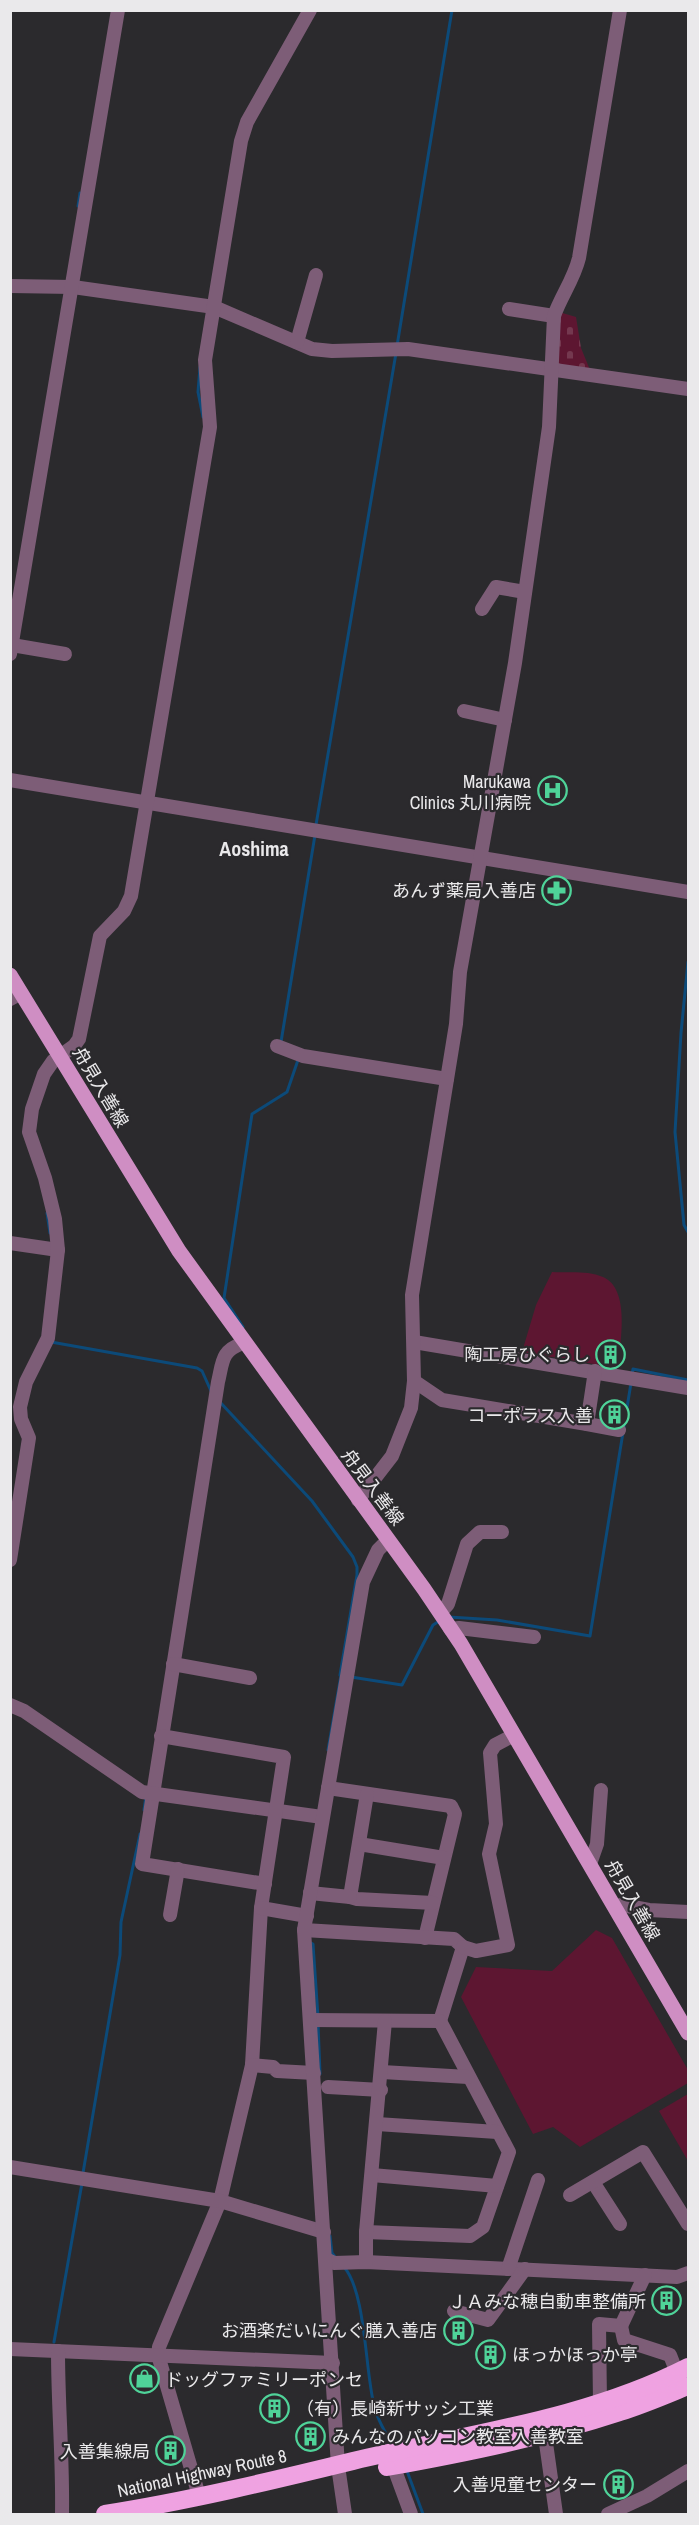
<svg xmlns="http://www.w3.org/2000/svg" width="699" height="2525" font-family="'Archivo Narrow','Noto Sans JP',sans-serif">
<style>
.cemetery{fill:url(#cemetery-stones)}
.park{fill:#5d1631}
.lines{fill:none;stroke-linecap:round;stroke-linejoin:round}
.stream{stroke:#0c4a79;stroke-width:3}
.minor{stroke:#7d5d77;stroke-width:14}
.major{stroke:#cf8ec3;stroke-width:15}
.highway{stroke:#efa2e1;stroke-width:18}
.labels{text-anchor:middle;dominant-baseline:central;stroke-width:4.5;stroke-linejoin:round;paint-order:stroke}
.poi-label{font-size:18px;fill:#eae9eb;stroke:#2b2a2d;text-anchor:end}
.street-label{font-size:18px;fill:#eae9eb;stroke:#2b2a2d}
.neighbourhood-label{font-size:20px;font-weight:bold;fill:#eae9eb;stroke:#2b2a2d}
</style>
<defs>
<pattern id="cemetery-stones" width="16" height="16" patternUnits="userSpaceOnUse" patternTransform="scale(1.5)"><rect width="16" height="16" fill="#5d1631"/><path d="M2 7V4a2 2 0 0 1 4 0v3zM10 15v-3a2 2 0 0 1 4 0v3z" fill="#74384f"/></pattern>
</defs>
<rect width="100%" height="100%" fill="#2b2a2d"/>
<!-- cemetery -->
<path class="cemetery" d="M559 312 576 317 581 348 590 370 557 366Z"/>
<!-- park -->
<g class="park">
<path d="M552 1272C568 1273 588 1270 603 1277 631 1289 620 1344 618 1368L522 1352 536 1305Z"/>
<path d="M596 1930 612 1938 688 2070V2083L580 2147 553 2127 533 2134 461 1997 476 1967 552 1971Z"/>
<path d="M688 2094V2161L659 2111Z"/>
</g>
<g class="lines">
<!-- stream -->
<g class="stream">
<path d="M78 206 80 193"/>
<path d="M397 346 452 10"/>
<path d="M200 367 198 392 203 417"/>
<path d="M316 825 396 353"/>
<path d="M688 962 681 1033 675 1132 684 1225 688 1232"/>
<path d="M281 1042 315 835"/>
<path d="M47 1213 50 1233"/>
<path d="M243 1327 224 1298 252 1114 287 1092 298 1060"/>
<path d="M51 1342 197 1368 202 1371 211 1391"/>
<path d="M632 1374 633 1369 688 1380"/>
<path d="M219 1401 312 1501 353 1557 357 1567V1575L340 1675"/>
<path d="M449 1617 497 1620 590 1636 631 1383"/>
<path d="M351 1677 402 1685 433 1625 441 1620"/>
<path d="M328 1750 341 1675"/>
<path d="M144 1810 146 1796"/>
<path d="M309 1942 313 1944 318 2017"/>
<path d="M318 2023 320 2074"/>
<path d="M83 2173 120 1955 121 1922 140 1834"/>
<path d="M330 2236 332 2253 336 2258"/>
<path d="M344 2267C366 2292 365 2370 374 2405 376 2417 383 2428 389 2439"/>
<path d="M54 2342 82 2183"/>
<path d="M407 2471 423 2514"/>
</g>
<!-- minor -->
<g class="minor">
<path d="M10 286 73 287 214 307 312 349 332 351 408 349 688 389"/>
<path d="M509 309 554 316"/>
<path d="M297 342 316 275"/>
<path d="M482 609 496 587 525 592"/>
<path d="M12 645 65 654"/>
<path d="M10 654 118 10"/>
<path d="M464 711 505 720"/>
<path d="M10 780 688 892"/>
<path d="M10 999 21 993"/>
<path d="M277 1046 303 1056 447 1079"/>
<path d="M10 1243 58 1250"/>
<path d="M414 1342 688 1388"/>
<path d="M243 1343C221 1351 223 1361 218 1382L142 1864 265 1884"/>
<path d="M414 1381 442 1400 587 1424 595 1371"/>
<path d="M587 1424 619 1430"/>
<path d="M358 1500 392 1456 411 1408 414 1381 412 1295 456 1024 460 972 515 663 549 427 554 316C561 296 574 279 579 258L620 10"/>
<path d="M10 1560 29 1438 21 1419 20 1407 26 1382 48 1338 58 1250 55 1219 45 1178 29 1132 32 1109 44 1074 53 1061 74 1046 79 1039 100 936 124 911 131 896 210 427 205 360 241 141 247 122 310 10"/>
<path d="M440 1613 448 1604 467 1544 480 1532H502"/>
<path d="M450 1629 459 1628 534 1637"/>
<path d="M173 1664 250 1678"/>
<path d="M10 1705 24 1711 142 1792 322 1817"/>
<path d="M161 1736 284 1757 261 1908 252 2065 220 2201 159 2347 158 2355 199 2496"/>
<path d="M328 1788 451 1806 455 1814 425 1938"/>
<path d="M367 1794 350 1897 357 1899 433 1903"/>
<path d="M359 1844 444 1858"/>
<path d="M590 1864 597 1844 601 1790"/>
<path d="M310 1893 350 1897"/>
<path d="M614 1906 622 1905 649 1910 688 1912"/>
<path d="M261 1908 307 1916"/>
<path d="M170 1915 178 1869"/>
<path d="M304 1930 454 1939 463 1947 440 2021"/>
<path d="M463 1947 476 1951 508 1945 489 1854 496 1824 490 1753 495 1745 514 1735"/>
<path d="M310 2020 440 2021 509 2152 483 2227 470 2236 366 2232"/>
<path d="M252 2065 273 2067 277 2071 314 2073"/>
<path d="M382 2072 468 2077"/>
<path d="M328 2087 381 2090"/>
<path d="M377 2124 497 2132"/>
<path d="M10 2167 220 2201 324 2232"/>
<path d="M372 2175 497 2186"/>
<path d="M593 2182 620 2224"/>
<path d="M570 2195 643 2152 688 2224"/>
<path d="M326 2259 334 2263 366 2262 677 2277 688 2273"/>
<path d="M366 2262V2232L385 2021"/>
<path d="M508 2269 538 2180"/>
<path d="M454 2311 488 2320 525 2269"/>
<path d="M621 2326 624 2340 670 2355 677 2373"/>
<path d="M10 2349 333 2363"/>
<path d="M58 2351C58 2406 63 2460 62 2514"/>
<path d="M600 2403 599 2324 621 2326 645 2275"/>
<path d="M541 2425 546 2443 556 2514"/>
<path d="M390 2457 411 2514"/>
<path d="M345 2514 338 2466 304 1930 363 1582 378 1550 388 1540"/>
<path d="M608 2514 647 2496 688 2471"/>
</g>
<!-- major -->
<path class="major" d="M10 975 179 1251 424 1589 461 1644 688 2033"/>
<!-- highway -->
<g class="highway">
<path d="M387 2467C465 2453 544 2437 620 2412 643 2405 666 2395 688 2386"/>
<path d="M105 2514C188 2501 271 2481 353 2461 466 2434 584 2420 688 2367"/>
</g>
</g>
<!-- icons -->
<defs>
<symbol id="hospital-ring" viewBox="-11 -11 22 22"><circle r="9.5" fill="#2b2a2d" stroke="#4fd399" stroke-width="1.5"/><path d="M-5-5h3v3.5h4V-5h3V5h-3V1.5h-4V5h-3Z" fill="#4fd399"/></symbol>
<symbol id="pharmacy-ring" viewBox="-11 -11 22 22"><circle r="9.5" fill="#2b2a2d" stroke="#4fd399" stroke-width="1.5"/><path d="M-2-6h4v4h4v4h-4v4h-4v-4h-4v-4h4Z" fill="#4fd399"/></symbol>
<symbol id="building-ring" viewBox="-11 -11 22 22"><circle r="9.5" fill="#2b2a2d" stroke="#4fd399" stroke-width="1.5"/><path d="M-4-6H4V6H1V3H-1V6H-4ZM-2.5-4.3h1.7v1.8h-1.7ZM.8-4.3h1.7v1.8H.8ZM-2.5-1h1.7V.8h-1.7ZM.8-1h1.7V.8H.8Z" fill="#4fd399"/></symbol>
<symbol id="shop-ring" viewBox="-11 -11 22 22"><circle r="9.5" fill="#2b2a2d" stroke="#4fd399" stroke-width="1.5"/><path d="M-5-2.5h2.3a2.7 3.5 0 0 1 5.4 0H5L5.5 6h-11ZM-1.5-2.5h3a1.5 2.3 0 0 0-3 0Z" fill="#4fd399"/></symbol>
</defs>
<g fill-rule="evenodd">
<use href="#hospital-ring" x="536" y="774" width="33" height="33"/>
<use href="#pharmacy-ring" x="540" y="874" width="33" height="33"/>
<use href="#building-ring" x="594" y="1338" width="33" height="33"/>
<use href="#building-ring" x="598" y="1398" width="33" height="33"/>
<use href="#building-ring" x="650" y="2284" width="33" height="33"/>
<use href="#building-ring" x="442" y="2314" width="33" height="33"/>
<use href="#building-ring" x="474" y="2338" width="33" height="33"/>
<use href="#shop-ring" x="128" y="2362" width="33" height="33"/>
<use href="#building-ring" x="258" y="2392" width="33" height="33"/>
<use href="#building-ring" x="294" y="2420" width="33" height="33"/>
<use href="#building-ring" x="154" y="2434" width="33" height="33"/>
<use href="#building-ring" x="602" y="2468" width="33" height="33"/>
</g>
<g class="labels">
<!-- poi labels -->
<g class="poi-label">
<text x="531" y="781">Marukawa<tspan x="531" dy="21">Clinics 丸川病院</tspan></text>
<text x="536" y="890">あんず薬局入善店</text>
<text x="590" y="1354">陶工房ひぐらし</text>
<text x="593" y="1415">コーポラス入善</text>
<text x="646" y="2301">ＪＡみな穂自動車整備所</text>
<text x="437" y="2330">お酒楽だいにんぐ膳入善店</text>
<text x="512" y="2354" text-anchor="start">ほっかほっか亭</text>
<text x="165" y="2379" text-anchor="start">ドッグファミリーポンセ</text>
<text x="296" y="2408" text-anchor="start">（有）長崎新サッシ工業</text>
<text x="332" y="2436" text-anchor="start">みんなのパソコン教室入善教室</text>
<text x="150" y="2451">入善集線局</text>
<text x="597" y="2484">入善児童センター</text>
</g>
<!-- street labels -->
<g class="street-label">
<text transform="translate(101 1087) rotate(59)">舟見入善線</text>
<text transform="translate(373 1487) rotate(53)">舟見入善線</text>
<text transform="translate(633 1900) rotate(60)">舟見入善線</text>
<text transform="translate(202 2473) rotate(-12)">National Highway Route 8</text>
</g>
<!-- neighbourhood labels -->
<g class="neighbourhood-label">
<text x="254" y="848">Aoshima</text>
</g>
</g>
<!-- border -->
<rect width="699" height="2525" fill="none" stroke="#eae9eb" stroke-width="24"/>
</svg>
